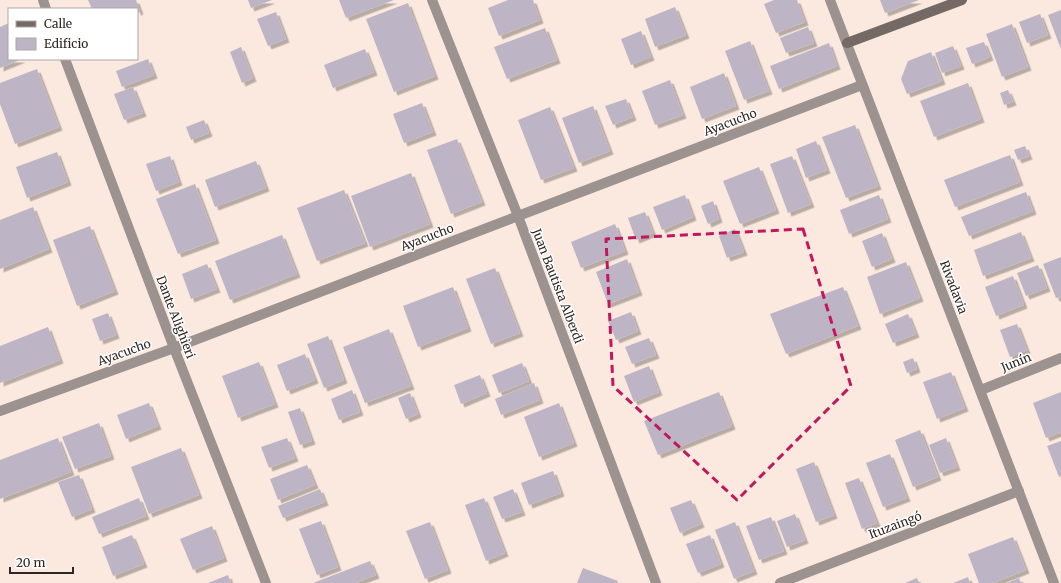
<svg xmlns="http://www.w3.org/2000/svg" width="1061" height="583" font-family="Merriweather,serif">
<style>
.building{fill:#bdb5c5;filter:url(#shadow)}
.lines{fill:none;stroke-linecap:round;stroke-linejoin:round}
.minor{stroke:#9c9391;stroke-width:10}
.tertiary{stroke:#9c9391;stroke-width:10}
.secondary{stroke:#756966;stroke-width:10}
.marked{fill:none;stroke:#c2185b;stroke-width:3;stroke-dasharray:8 5;stroke-linejoin:round}
.labels{text-anchor:middle;dominant-baseline:central;stroke-width:3;stroke-linejoin:round;paint-order:stroke}
.street-label{font-size:12px;fill:#2d2723;stroke:#fff}
</style>
<defs>
<filter id="shadow"><feDropShadow dx="3.5" dy="3.5" stdDeviation="0" flood-color="#0004"/></filter>
</defs>
<rect width="100%" height="100%" fill="#fbe9e0"/>
<!-- building -->
<g class="building">
<path d="M88 0H136L140 11 137 12V9H92Z"/>
<path d="M248 0H272L251 8Z"/>
<path d="M339 0H394L346 18Z"/>
<path d="M508 0H533L540 20 499 36 488 8Z"/>
<path d="M774 0H797L805 22 776 33 764 4Z"/>
<path d="M880 0H919L885 13Z"/>
<path d="M408 3 435 76 394 92 366 19Z"/>
<path d="M675 7 686 35 655 47 645 19Z"/>
<path d="M1061 10V49L1048 15Z"/>
<path d="M276 12 286 39 268 46 257 19Z"/>
<path d="M1040 14 1048 35 1027 43 1019 22Z"/>
<path d="M9 23V59H22L0 68V27Z"/>
<path d="M1012 24 1028 67 1002 77 986 34Z"/>
<path d="M808 27 814 43 786 53 780 38Z"/>
<path d="M545 28 557 60 507 79 494 47Z"/>
<path d="M641 31 651 57 631 65 621 39Z"/>
<path d="M750 41 769 91 744 100 725 51Z"/>
<path d="M984 42 990 57 972 64 966 48Z"/>
<path d="M829 43 837 66 779 89 770 66Z"/>
<path d="M953 46 961 66 942 73 935 53Z"/>
<path d="M241 47 253 78 242 83 230 52Z"/>
<path d="M365 49 374 72 333 88 324 65Z"/>
<path d="M931 52 942 81 907 94 901 79 908 61Z"/>
<path d="M148 59 154 75 122 87 116 71Z"/>
<path d="M37 69 59 127 15 144 0 104V83Z"/>
<path d="M724 73 736 106 702 119 690 87Z"/>
<path d="M670 80 683 115 655 125 642 91Z"/>
<path d="M968 83 981 119 934 137 920 101Z"/>
<path d="M133 87 143 113 124 120 114 94Z"/>
<path d="M1008 90 1013 102 1004 105 1000 93Z"/>
<path d="M626 99 633 117 613 125 605 106Z"/>
<path d="M422 103 433 132 404 143 393 114Z"/>
<path d="M593 106 610 151 579 163 562 118Z"/>
<path d="M550 107 574 168 541 180 518 120Z"/>
<path d="M204 120 209 133 191 140 186 127Z"/>
<path d="M855 125 878 186 846 198 822 137Z"/>
<path d="M457 139 482 202 451 214 427 150Z"/>
<path d="M816 141 827 170 806 178 796 149Z"/>
<path d="M1025 146 1029 156 1018 160 1014 150Z"/>
<path d="M57 152 68 182 27 198 16 167Z"/>
<path d="M1010 155 1020 182 955 207 944 180Z"/>
<path d="M170 156 179 182 156 191 146 164Z"/>
<path d="M792 156 811 204 788 213 770 164Z"/>
<path d="M256 161 266 188 215 207 205 180Z"/>
<path d="M759 167 776 210 740 224 723 181Z"/>
<path d="M411 173 430 224 370 247 351 196Z"/>
<path d="M195 184 216 240 178 254 156 199Z"/>
<path d="M344 190 365 243 317 261 297 208Z"/>
<path d="M1026 192 1033 211 969 236 961 217Z"/>
<path d="M685 195 693 217 662 230 653 207Z"/>
<path d="M879 195 888 219 849 234 840 210Z"/>
<path d="M713 201 719 219 708 224 701 206Z"/>
<path d="M33 207 49 249 0 269V220Z"/>
<path d="M645 212 653 233 636 240 628 218Z"/>
<path d="M615 224 625 251 581 268 571 242Z"/>
<path d="M90 226 115 291 77 306 53 240Z"/>
<path d="M735 229 744 252 727 258 719 236Z"/>
<path d="M1021 232 1031 258 983 276 974 250Z"/>
<path d="M882 233 892 259 872 267 862 241Z"/>
<path d="M282 235 297 274 230 300 215 261Z"/>
<path d="M1061 257V297L1056 298 1043 264Z"/>
<path d="M627 259 639 292 608 304 596 272Z"/>
<path d="M906 262 920 298 880 314 867 277Z"/>
<path d="M207 264 217 289 191 299 182 274Z"/>
<path d="M1038 265 1047 288 1026 296 1017 273Z"/>
<path d="M495 268 520 333 491 344 466 279Z"/>
<path d="M1013 276 1024 305 996 316 985 287Z"/>
<path d="M453 287 468 328 418 347 403 306Z"/>
<path d="M843 287 858 326 786 354 770 314Z"/>
<path d="M631 312 638 331 616 340 608 321Z"/>
<path d="M108 313 116 335 100 341 92 319Z"/>
<path d="M908 314 916 334 893 343 885 324Z"/>
<path d="M1017 324 1027 350 1010 357 1000 330Z"/>
<path d="M48 327 60 360 0 383V346Z"/>
<path d="M389 329 411 386 365 403 343 347Z"/>
<path d="M328 336 344 380 324 388 307 344Z"/>
<path d="M649 338 656 355 632 364 625 347Z"/>
<path d="M305 354 315 380 287 391 277 365Z"/>
<path d="M913 358 917 369 907 373 903 362Z"/>
<path d="M259 362 275 404 238 418 222 376Z"/>
<path d="M522 363 529 381 499 393 492 375Z"/>
<path d="M649 366 659 392 634 402 624 376Z"/>
<path d="M951 372 965 408 937 419 923 382Z"/>
<path d="M480 375 487 393 461 404 454 385Z"/>
<path d="M534 383 540 400 501 415 495 399Z"/>
<path d="M352 390 360 412 339 420 331 399Z"/>
<path d="M719 392 732 426 658 455 644 421Z"/>
<path d="M1061 392V432L1046 438 1033 403Z"/>
<path d="M410 393 418 414 406 419 398 398Z"/>
<path d="M149 403 158 426 126 439 117 415Z"/>
<path d="M559 403 574 443 539 457 524 417Z"/>
<path d="M300 408 312 441 300 445 288 412Z"/>
<path d="M99 423 111 456 75 469 62 437Z"/>
<path d="M920 430 938 477 913 487 895 440Z"/>
<path d="M58 438 71 472 0 499V460Z"/>
<path d="M287 438 295 458 269 468 261 447Z"/>
<path d="M946 438 957 467 940 473 929 445Z"/>
<path d="M1061 441V476L1059 477 1047 446Z"/>
<path d="M181 448 199 495 149 514 131 467Z"/>
<path d="M890 454 907 498 883 507 866 463Z"/>
<path d="M814 462 834 515 816 522 796 469Z"/>
<path d="M307 465 315 485 278 500 270 479Z"/>
<path d="M553 471 561 493 529 505 521 483Z"/>
<path d="M79 475 92 509 72 517 58 482Z"/>
<path d="M859 478 877 523 862 529 845 483Z"/>
<path d="M320 489 325 502 283 518 278 506Z"/>
<path d="M513 489 522 512 502 519 493 497Z"/>
<path d="M139 498 146 516 99 534 92 517Z"/>
<path d="M484 498 505 553 486 561 465 505Z"/>
<path d="M691 500 701 524 680 533 670 508Z"/>
<path d="M795 514 805 540 787 547 777 521Z"/>
<path d="M771 517 784 551 759 560 746 526Z"/>
<path d="M321 521 338 567 317 575 299 529Z"/>
<path d="M430 522 448 570 425 579 406 531Z"/>
<path d="M735 522 754 571 734 579 715 530Z"/>
<path d="M212 526 224 558 193 570 180 539Z"/>
<path d="M132 535 144 564 113 576 102 547Z"/>
<path d="M710 535 721 564 698 573 686 544Z"/>
<path d="M1013 537 1026 570 993 583H979L968 554Z"/>
<path d="M370 561 376 575 355 583H313Z"/>
<path d="M583 568 618 581 617 583H577Z"/>
<path d="M228 575 231 583H208Z"/>
<path d="M968 577 970 583H953Z"/>
<path d="M917 578 919 583H905Z"/>
<path d="M1019 578 1021 583H1007Z"/>
</g>
<g class="lines">
<!-- minor -->
<g class="minor">
<path d="M43 0 46 9"/>
<path d="M432 0 518 216 656 583"/>
<path d="M65 59 174 348 266 583"/>
<path d="M981 390 1061 358"/>
<path d="M0 411 174 348 518 216 862 85"/>
<path d="M780 583 1019 491"/>
</g>
<!-- tertiary -->
<path class="tertiary" d="M830 0 1054 583"/>
<!-- secondary -->
<path class="secondary" d="M847 43 962 0"/>
</g>
<!-- marked area -->
<path class="marked" d="M803 229 851 386 737 500 613 386 606 239Z"/>
<g class="labels">
<!-- street labels -->
<g class="street-label">
<text transform="translate(730 122) rotate(-21)">Ayacucho</text>
<text transform="translate(427 237) rotate(-21)">Ayacucho</text>
<text transform="translate(558 286) rotate(69)">Juan Bautista Alberdi</text>
<text transform="translate(954 287) rotate(69)">Rivadavia</text>
<text transform="translate(176 317) rotate(69)">Dante Alighieri</text>
<text transform="translate(124 352) rotate(-20)">Ayacucho</text>
<text transform="translate(1016 362) rotate(-22)">Junín</text>
<text transform="translate(895 525) rotate(-21)">Ituzaingó</text>
</g>
</g>
<!-- legend -->
<rect x="8" y="8" width="130" height="52" fill="#ffffff" stroke="#aba9a7"/>
<rect x="16" y="21" width="20" height="6" fill="#756966" stroke="#aba9a7"/>
<text x="44" y="28" font-size="12" fill="#2d2723">Calle</text>
<rect x="16" y="38" width="20" height="12" fill="#bdb5c5" stroke="#aba9a7"/>
<text x="44" y="48" font-size="12" fill="#2d2723">Edificio</text>
<!-- scale -->
<path d="M10 567v6h63v-6" fill="none" stroke="#2d2723" stroke-width="2"/>
<text x="16" y="567" font-size="12" fill="#2d2723" stroke="#ffffff" stroke-width="3" paint-order="stroke">20 m</text>
</svg>
